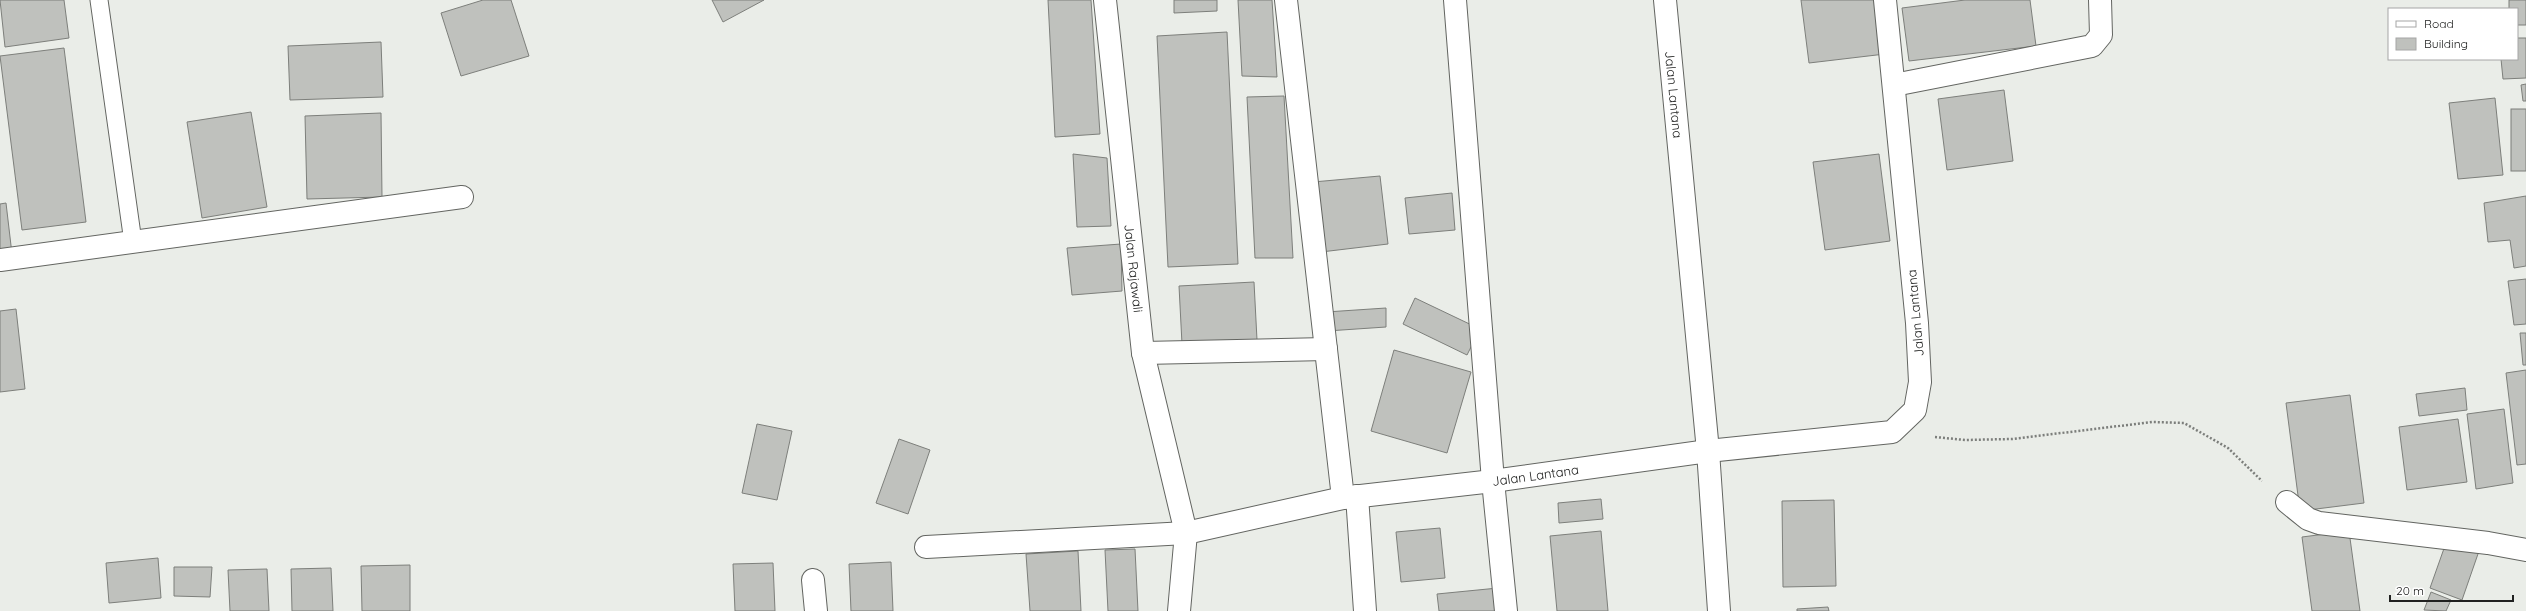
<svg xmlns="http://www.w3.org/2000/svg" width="2526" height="611" font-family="Quicksand,sans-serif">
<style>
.building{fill:#bfc1bd;stroke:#7d7f7b}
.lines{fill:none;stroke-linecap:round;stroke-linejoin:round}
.service-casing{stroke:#636561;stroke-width:19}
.minor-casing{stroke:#636561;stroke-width:24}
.path{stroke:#7c7e7b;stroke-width:2.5;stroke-dasharray:2 2;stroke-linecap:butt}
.service{stroke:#fff;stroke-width:17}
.minor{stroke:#fff;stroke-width:22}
.labels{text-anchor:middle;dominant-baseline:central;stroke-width:4;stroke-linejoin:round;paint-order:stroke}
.street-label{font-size:13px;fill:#202120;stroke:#fff}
</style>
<rect width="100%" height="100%" fill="#eaede8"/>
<!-- building -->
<g class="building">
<path d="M0 0H64L69 38 5 47Z"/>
<path d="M483 0H511L529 56 461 76 441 13Z"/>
<path d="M712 0H764L723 22Z"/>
<path d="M1048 0H1091L1100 134 1055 137Z"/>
<path d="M1174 0H1217V11L1174 13Z"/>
<path d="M1238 0H1272L1277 77 1242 76Z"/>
<path d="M1801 0H1878L1885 54 1809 63Z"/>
<path d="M1965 0H2030L2036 46 1909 61 1902 8Z"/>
<path d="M2509 0H2526V25H2517V9H2509Z"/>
<path d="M1227 32 1238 264 1168 267 1157 36Z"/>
<path d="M2517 38H2526V78L2503 79 2501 59H2517Z"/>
<path d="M381 42 383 97 290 100 288 46Z"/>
<path d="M64 48 86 222 22 230 0 56Z"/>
<path d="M2526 84V101H2523L2521 85Z"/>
<path d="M2004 90 2013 161 1947 170 1938 99Z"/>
<path d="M1284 96 1293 258H1255L1247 97Z"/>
<path d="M2495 98 2503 175 2458 179 2449 103Z"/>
<rect x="2511" y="109" width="15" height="62"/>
<path d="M251 112 267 207 202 218 187 122Z"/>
<path d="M381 113 382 197 307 199 305 116Z"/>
<path d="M1073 154 1107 158 1111 226 1077 227Z"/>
<path d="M1879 154 1890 241 1825 250 1813 162Z"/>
<path d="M1380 176 1388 244 1321 252 1313 182Z"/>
<path d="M1452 193 1455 230 1409 234 1405 198Z"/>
<path d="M2526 196V266L2514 268 2510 240 2488 242 2484 203Z"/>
<path d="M6 203 12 254 0 255V204Z"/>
<path d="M1121 244 1122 291 1072 295 1067 248Z"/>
<path d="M2526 279V324L2514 325 2508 281Z"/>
<path d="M1254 282 1257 340 1182 344 1179 286Z"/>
<path d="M1415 298 1480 329 1467 355 1403 324Z"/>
<path d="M1386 308V327L1327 331 1326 312Z"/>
<path d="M16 309 25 389 0 392V311Z"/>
<path d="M2520 333H2526V365H2523Z"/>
<path d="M1394 350 1471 372 1447 453 1371 431Z"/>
<path d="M2526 370V464L2517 465 2506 373Z"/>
<path d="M2465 388 2467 410 2419 416 2416 394Z"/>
<path d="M2350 395 2364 503 2300 511 2286 403Z"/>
<path d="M2504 409 2513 483 2476 489 2467 414Z"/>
<path d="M2458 419 2467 482 2407 490 2399 427Z"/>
<path d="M757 424 792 431 777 500 742 493Z"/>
<path d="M899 439 930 450 908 514 876 503Z"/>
<path d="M1601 499 1603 519 1559 523 1558 503Z"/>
<path d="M1834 500 1836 586 1783 587 1782 501Z"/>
<path d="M1440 528 1445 578 1401 582 1396 532Z"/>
<path d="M1601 531 1608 611H1557L1550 536Z"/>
<path d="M2349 531 2360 611H2312L2302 537Z"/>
<path d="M2447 540 2479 551 2462 600 2430 588Z"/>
<path d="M1135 549 1138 611H1108L1105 550Z"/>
<path d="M1078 551 1081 611H1030L1026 554Z"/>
<path d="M158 558 161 598 109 603 106 563Z"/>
<path d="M891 562 893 611H851L849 564Z"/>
<path d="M773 563 775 611H735L733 564Z"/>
<path d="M410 565V611H362L361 566Z"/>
<path d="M174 567H212L210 597 174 596Z"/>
<path d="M331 568 333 611H292L291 569Z"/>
<path d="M267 569 269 611H230L228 570Z"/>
<path d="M1498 588 1500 611H1439L1437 594Z"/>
<path d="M2431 592 2451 600 2446 611 2424 610Z"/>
<path d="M1828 607 1829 611H1797V609Z"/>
</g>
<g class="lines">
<defs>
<path id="service" d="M99 0 133 242"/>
<g id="minor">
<path id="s1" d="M1105 0 1143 353 1186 533 1179 611"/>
<path d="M1286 0 1343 498"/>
<path d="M1455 0 1493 481 1506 611"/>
<path id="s2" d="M1665 0 1708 451 1719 611"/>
<path d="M1894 85 2092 46 2101 35 2100 0"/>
<path d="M0 260 462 197"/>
<path d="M1143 353 1326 349"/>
<path d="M1357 496 1365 611"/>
<path d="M2287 502 2308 519 2319 523 2488 543 2526 550"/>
<path id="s3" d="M926 547 1186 533 1343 498 1493 481 1708 451 1892 432 1915 410 1920 382 1917 323 1885 0"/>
<path d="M813 580 816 611"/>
</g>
</defs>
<!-- service casing -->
<use href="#service" class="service-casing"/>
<!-- minor casing -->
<use href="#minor" class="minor-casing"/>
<!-- path -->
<path class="path" d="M1935 437 1965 440 2012 439 2152 422 2184 423 2228 448 2262 481"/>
<!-- service -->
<use href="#service" class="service"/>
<!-- minor -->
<use href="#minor" class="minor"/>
</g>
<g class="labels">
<!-- street labels -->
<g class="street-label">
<text stroke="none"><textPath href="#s2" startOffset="95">Jalan Lantana</textPath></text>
<text stroke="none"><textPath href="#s1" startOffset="270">Jalan Rajawali</textPath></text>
<text transform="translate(1915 313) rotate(-95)">Jalan Lantana</text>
<text stroke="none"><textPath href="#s3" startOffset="615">Jalan Lantana</textPath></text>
</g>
</g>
<!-- legend -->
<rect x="2388" y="8" width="130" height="52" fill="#ffffff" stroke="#a6a6a6"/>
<rect x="2396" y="21" width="20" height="6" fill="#ffffff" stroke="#a6a6a6"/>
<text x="2424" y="28" font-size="12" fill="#202120">Road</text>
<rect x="2396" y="38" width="20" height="12" fill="#bfc1bd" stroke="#a6a6a6"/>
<text x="2424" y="48" font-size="12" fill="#202120">Building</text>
<!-- scale -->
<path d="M2390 595v6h123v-6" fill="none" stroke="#202120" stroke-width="2"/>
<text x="2396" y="595" font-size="12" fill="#202120" stroke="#ffffff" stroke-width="3" paint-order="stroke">20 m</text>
</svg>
